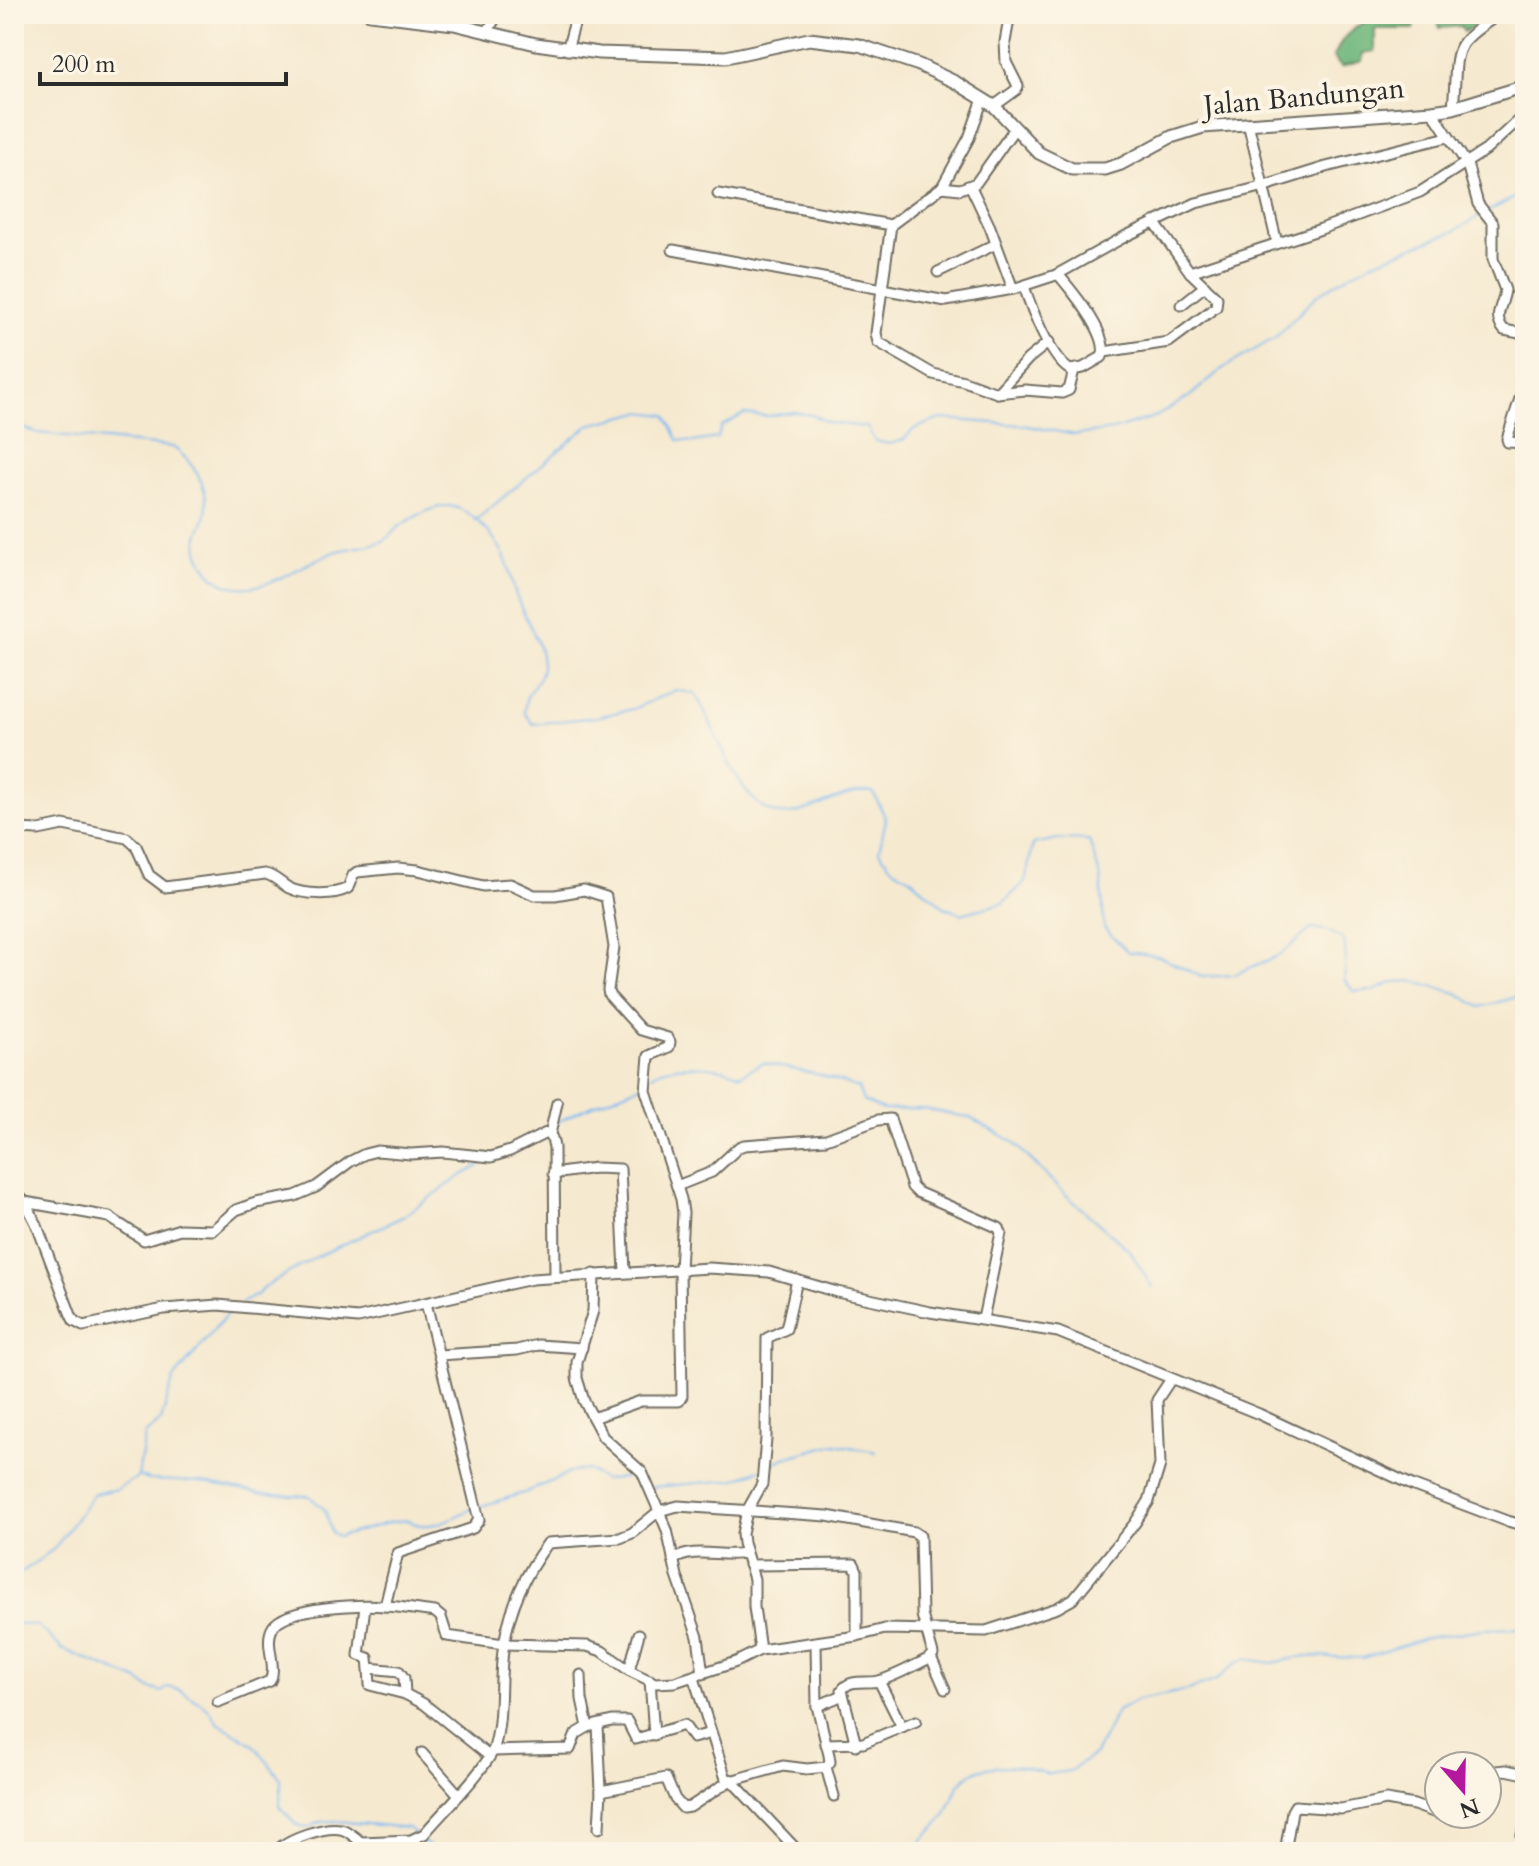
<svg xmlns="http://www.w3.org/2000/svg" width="1539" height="1866" font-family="Cardo,serif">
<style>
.forest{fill:#72b87e;stroke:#4e7254;stroke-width:2}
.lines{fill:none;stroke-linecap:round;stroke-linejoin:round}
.stream{stroke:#7eb9f0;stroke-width:2}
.minor-casing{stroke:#726e64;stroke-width:13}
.major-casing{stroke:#726e64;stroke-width:15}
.minor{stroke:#fff;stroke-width:9}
.major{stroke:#fff;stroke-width:11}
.labels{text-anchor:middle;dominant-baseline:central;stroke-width:8;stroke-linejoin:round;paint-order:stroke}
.street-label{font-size:28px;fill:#2b2b2b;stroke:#fcf5e5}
</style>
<rect width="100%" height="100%" fill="#fcf5e5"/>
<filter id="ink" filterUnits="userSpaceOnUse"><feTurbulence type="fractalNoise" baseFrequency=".0125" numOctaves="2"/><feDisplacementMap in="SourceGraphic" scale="16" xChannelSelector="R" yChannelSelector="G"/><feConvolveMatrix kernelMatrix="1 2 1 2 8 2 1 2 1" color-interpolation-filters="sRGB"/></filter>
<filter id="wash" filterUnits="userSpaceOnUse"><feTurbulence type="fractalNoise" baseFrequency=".006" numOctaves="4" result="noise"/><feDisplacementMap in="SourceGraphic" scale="32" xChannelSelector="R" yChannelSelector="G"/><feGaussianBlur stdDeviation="1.8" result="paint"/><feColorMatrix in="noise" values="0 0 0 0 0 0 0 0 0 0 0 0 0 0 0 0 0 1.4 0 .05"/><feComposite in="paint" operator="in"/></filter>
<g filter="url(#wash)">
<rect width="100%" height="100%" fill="#f5e9cf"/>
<!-- forest -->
<path class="forest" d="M1381 14H1490L1464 32 1461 26 1440 28 1437 19 1416 21 1414 29H1375V51L1363 53 1362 61 1341 67 1333 57C1336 54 1337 50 1339 46 1346 31 1367 20 1381 14Z"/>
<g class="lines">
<!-- stream -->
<g class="stream">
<path d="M1487 212 1525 192"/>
<path d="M14 425 38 433 173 447C193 462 210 487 206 514 205 522 199 529 198 537 194 555 211 580 228 585 265 597 302 562 335 552 350 547 369 547 383 541 388 539 392 533 396 529 408 520 425 511 439 507 466 500 497 538 506 560 510 569 511 579 514 589 521 616 543 639 542 668 541 679 532 686 528 695 525 700 525 706 524 712L533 724 596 717 633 709 676 690 695 694C717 726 740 821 790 814 819 810 844 789 873 792L886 819 879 851 891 867 909 877 944 907 961 914 1003 903 1025 882 1033 844 1058 839 1089 840 1101 879 1104 928 1128 952 1158 956 1202 977 1233 975 1280 955 1311 929 1326 930 1344 940 1346 959 1344 980 1354 991H1374L1394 982 1415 981 1457 993 1480 1007 1525 995"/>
<path d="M475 521 589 425 641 412 666 415 678 440 693 442 717 438 722 426 744 414 768 416 794 412 812 415 830 423 867 427 875 441 890 444 903 440 914 429 940 419 1022 425 1076 435 1113 430 1157 416 1190 396 1222 369 1275 338 1317 295 1339 281 1371 263 1455 231 1481 215"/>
<path d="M652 1075C670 1062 721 1065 740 1075L763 1063 820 1075 858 1088 863 1101 883 1110 923 1109 968 1117 1012 1141 1065 1194 1130 1251 1152 1287"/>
<path d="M556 1123 581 1110 642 1085"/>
<path d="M241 1303 257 1295 264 1287 318 1256 402 1217 461 1176 488 1161"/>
<path d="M766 1467 784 1458 835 1444 876 1452"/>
<path d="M140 1477 149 1480 200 1482 259 1493 309 1496 325 1510 332 1533 338 1537 391 1522 408 1520C427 1534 453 1517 472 1509"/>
<path d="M652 1487 733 1480 760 1470"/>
<path d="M478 1507 527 1492 574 1471 588 1470 604 1480 635 1476 638 1487H646"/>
<path d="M14 1578 55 1548 93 1494 117 1489 138 1477 145 1434 161 1421 173 1380 230 1310"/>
<path d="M14 1623 38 1626 62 1649 139 1681 149 1688 162 1692 168 1687 180 1690 207 1707 218 1723 253 1744 281 1779 280 1806 295 1824 306 1828 321 1822 336 1821 409 1828 415 1834"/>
<path d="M423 1841 437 1852"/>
<path d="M907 1852 919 1844 945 1816 958 1786 970 1774 981 1769 999 1766 1025 1767 1048 1774 1070 1771 1095 1754 1117 1711 1138 1700 1188 1690 1217 1680 1236 1663 1245 1659 1272 1663 1306 1656 1363 1658 1426 1638 1483 1629 1525 1628"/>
</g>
</g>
</g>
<g filter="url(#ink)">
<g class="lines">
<defs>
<g id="minor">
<path d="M592 14H596"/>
<path d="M487 32 498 14"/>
<path d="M567 50 577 14"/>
<path d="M994 106 1016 90 1018 86 1006 62 1005 42 1010 14"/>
<path d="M1453 108C1459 50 1446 48 1500 14"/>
<path d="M1432 111 1467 164 1478 204 1493 223V259L1505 290C1503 306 1492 316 1504 330L1525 334"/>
<path d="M1248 123 1277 243"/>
<path d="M942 187 960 189 976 183 1015 128"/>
<path d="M971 187 990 227 1013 289"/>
<path d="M718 194 891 225"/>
<path d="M1154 222 1190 272 1321 229 1420 192 1486 150 1525 114"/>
<path d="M673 250 882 289 891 225 942 187 969 138 983 99"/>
<path d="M938 272 996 244"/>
<path d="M1024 286C1031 308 1050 358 1070 370L1083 368 1102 357C1111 336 1072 291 1058 274"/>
<path d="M1181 305 1205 286"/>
<path d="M1049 342 1028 359 997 393 964 381 933 374 878 342 876 333 882 289 946 301 1013 289 1056 275 1126 236 1196 203 1265 186 1326 167 1448 137"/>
<path d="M1104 352 1169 342 1216 307 1217 298 1190 272"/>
<path d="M1525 363 1522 371 1525 377"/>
<path d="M1525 383 1507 439 1508 442 1525 443"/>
<path d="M997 393 1025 390 1062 393 1069 390 1074 370"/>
<path d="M14 829 39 830 63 825 127 838 136 846 149 875 165 887 265 874C275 876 280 883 289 888 303 895 334 896 348 888L353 875 357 872 398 868 418 870 483 886 510 884 534 895H555L584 890 606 897 614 947 608 990 609 995 641 1030 668 1038 670 1042 669 1047 649 1056 646 1091 681 1199 683 1213 680 1270 682 1396 679 1401H641L593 1418"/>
<path d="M550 1134 557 1103"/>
<path d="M553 1174 595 1168 620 1169 625 1272"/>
<path d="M677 1186 712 1172 739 1147 744 1145 826 1139 878 1120 890 1119 912 1187 917 1192 999 1228 1001 1233 983 1319"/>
<path d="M14 1191 25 1202 36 1223 71 1315 74 1321 83 1326 164 1309 218 1305 358 1318 532 1279 709 1268 769 1272 837 1292 930 1312 1058 1332 1259 1414 1414 1486 1504 1520 1525 1526"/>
<path d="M25 1202 109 1217 144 1240 180 1229 213 1230 236 1210 256 1203 295 1196 316 1187 351 1161 365 1154 377 1151 411 1154 443 1152 491 1157 510 1151 546 1133 552 1138 554 1147 555 1277"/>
<path d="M594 1274 593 1311 577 1362V1378L584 1401 603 1437 642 1472 659 1511 667 1530 677 1576 698 1637 703 1674"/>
<path d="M439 1355 517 1350 538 1345 582 1348"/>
<path d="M673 1560C694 1546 722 1558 745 1553"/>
<path d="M749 1565 854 1564 857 1571V1636"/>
<path d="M365 1606 359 1655 368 1658 369 1668 399 1671 404 1678 405 1694 424 1704 489 1756"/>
<path d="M385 1606 398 1553 473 1528 479 1520 426 1303"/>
<path d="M760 1650 754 1607V1579L743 1543 742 1534 747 1511 762 1484 766 1439 767 1338 786 1329 797 1280"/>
<path d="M931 1657 945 1689"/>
<path d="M369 1668 370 1685 405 1694"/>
<path d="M629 1670 639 1634"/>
<path d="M694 1678 726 1779 734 1780 783 1766 807 1769 826 1767 830 1762 829 1755 817 1706 816 1643"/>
<path d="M650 1680 654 1735"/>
<path d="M879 1681 902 1727"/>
<path d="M218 1702 270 1681C278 1665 263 1643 273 1627 286 1606 363 1604 386 1606 402 1607 419 1610 435 1612L441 1617 447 1636 504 1644 587 1646 602 1651 630 1671 655 1683 675 1682 736 1662 760 1650 857 1636 885 1629 986 1631 1057 1608 1073 1599 1135 1523 1149 1501 1160 1465 1157 1400 1171 1379"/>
<path d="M817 1706 843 1695"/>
<path d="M598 1725 601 1791 599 1828"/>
<path d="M588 1727 612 1721H627L636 1739 684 1725 693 1738 711 1733"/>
<path d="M826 1744 863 1743 916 1721"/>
<path d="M493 1751 570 1749 576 1734 588 1727 582 1699 581 1675"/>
<path d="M422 1753 459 1795"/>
<path d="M826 1767 834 1796"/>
<path d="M1487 1772 1506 1770 1525 1774"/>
<path d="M601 1791 666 1778 675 1799 683 1808 690 1807 731 1780 799 1852"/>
<path d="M1525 1828 1522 1835 1525 1838"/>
<path d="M276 1852C285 1839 328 1824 344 1830 350 1833 356 1838 361 1842"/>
<path d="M359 1852 361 1842 411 1840 424 1834C439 1816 487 1768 494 1748 504 1714 498 1678 504 1644 510 1608 526 1572 548 1543L620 1538 632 1533 659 1511 678 1506 827 1516 914 1532 920 1536 922 1615 933 1654 928 1659C913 1666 896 1676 879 1681 866 1684 850 1678 842 1690L856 1745"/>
<path d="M1285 1852 1292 1811 1295 1806 1341 1809 1386 1800 1414 1805 1439 1814"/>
</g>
<path id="major" d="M370 14 454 24 536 44 599 53 726 57 809 39 859 45 919 65 955 82 994 106 1039 153 1072 169H1105L1121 164 1171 137 1203 127 1432 111 1453 108 1525 86"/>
</defs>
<!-- minor casing -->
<use href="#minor" class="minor-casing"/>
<!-- major casing -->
<use href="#major" class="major-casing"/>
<!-- minor -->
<use href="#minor" class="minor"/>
<!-- major -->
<use href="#major" class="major"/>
</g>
</g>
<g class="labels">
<!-- street labels -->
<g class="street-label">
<text transform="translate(1304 97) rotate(-5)">Jalan Bandungan</text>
</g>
</g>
<!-- margin -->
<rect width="1539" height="1866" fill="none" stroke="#fcf5e5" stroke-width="48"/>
<!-- north arrow -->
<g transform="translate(1463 1790) rotate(160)"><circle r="38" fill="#fcf5e5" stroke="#a8a49b" stroke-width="2"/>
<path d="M0-6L14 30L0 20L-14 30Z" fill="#b5179e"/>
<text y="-12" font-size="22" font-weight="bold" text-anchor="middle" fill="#2b2b2b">N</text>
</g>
<!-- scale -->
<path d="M40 72v12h246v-12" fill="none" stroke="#2b2b2b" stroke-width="4"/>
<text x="52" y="72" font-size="24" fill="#2b2b2b" stroke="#fcf5e5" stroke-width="6" paint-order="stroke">200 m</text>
</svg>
